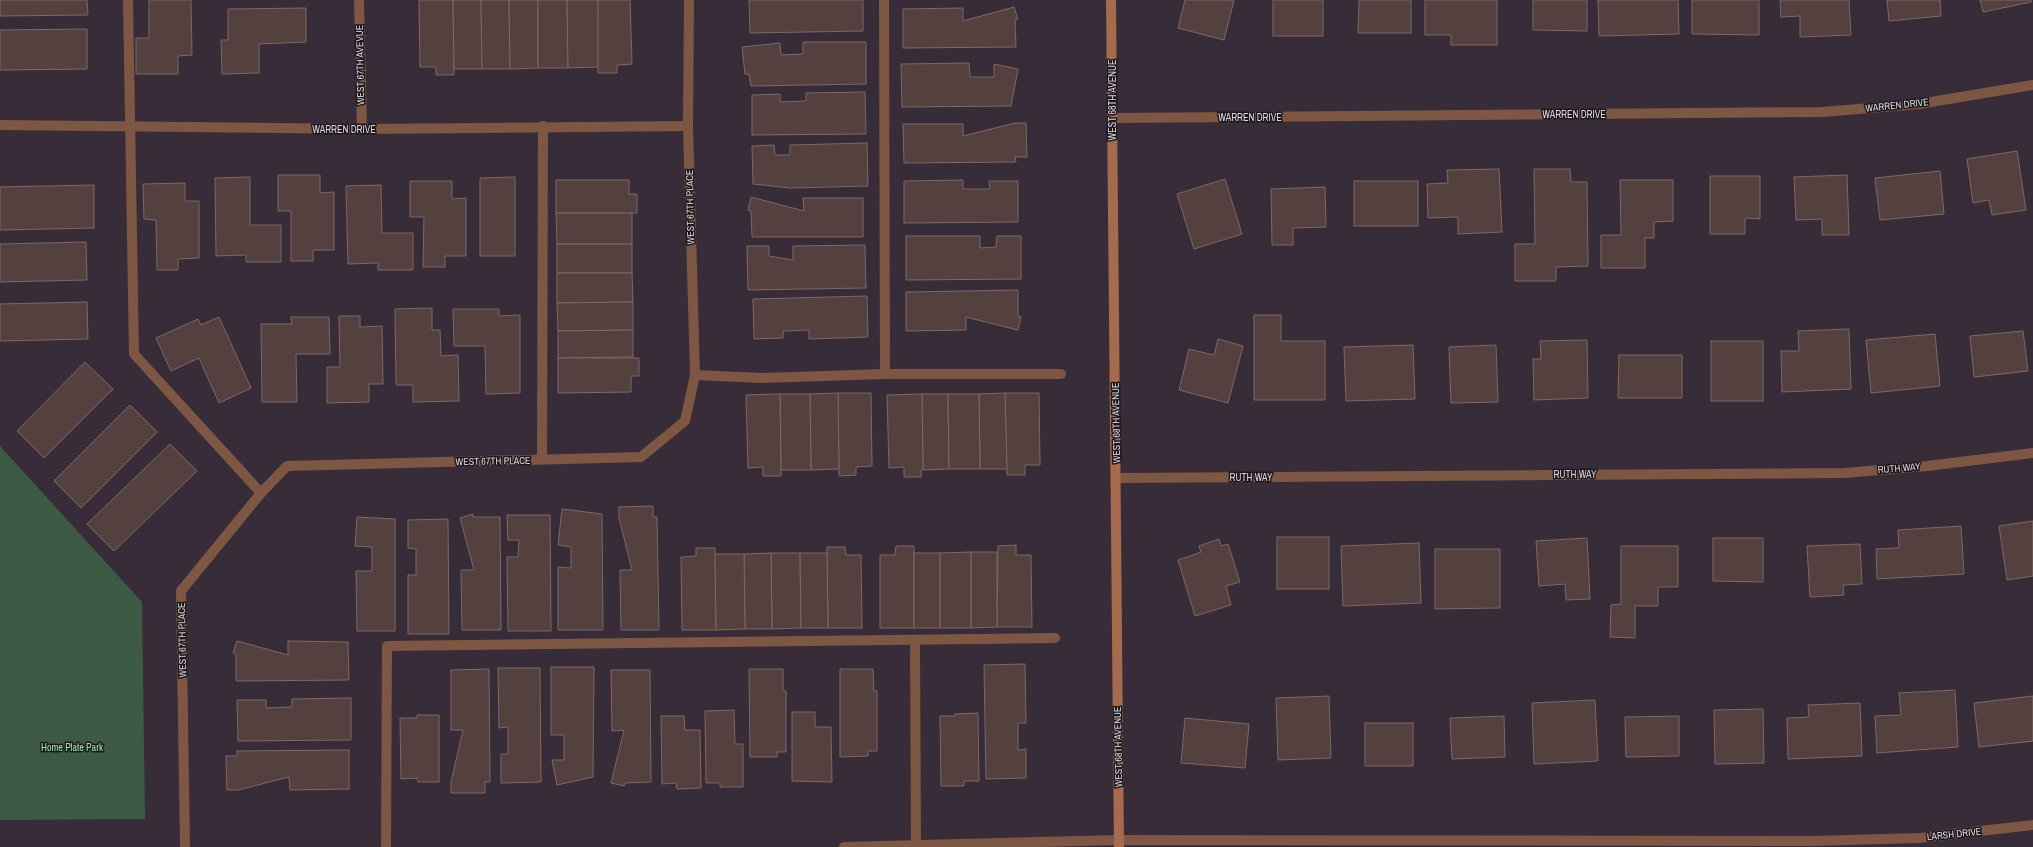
<svg xmlns="http://www.w3.org/2000/svg" width="2033" height="847" font-family="'Archivo Narrow',sans-serif">
<style>
.green{fill:#3d5a45}
.building{fill:#53403f;stroke:#7d6967}
.lines{fill:none;stroke-linecap:round;stroke-linejoin:round}
.lane{stroke:#7d5744;stroke-width:10}
.street{stroke:#7d5744;stroke-width:10}
.secondary{stroke:#a66b4c;stroke-width:10}
.labels{text-anchor:middle;dominant-baseline:central;stroke-width:3;stroke-linejoin:round;paint-order:stroke}
.street-label{font-size:10px;fill:#ded7df;stroke:#1c171c}
.park-label{font-size:10px;fill:#a1e6b3;stroke:#1c171c}
</style>
<rect width="100%" height="100%" fill="#382c39"/>
<!-- green -->
<path class="green" d="M0 446 142 602 145 819 0 820Z"/>
<!-- building -->
<g class="building">
<path d="M0 0H87L88 15 0 16Z"/>
<path d="M149 0H191L192 55 178 56V74H136V38H149Z"/>
<path d="M419 0H453L454 75H436V67H420Z"/>
<path d="M453 0H481L482 69H454Z"/>
<path d="M481 0H509L510 69H482Z"/>
<path d="M509 0H538V68L510 69Z"/>
<path d="M538 0H567L568 68H538Z"/>
<path d="M567 0H598L599 67 568 68Z"/>
<path d="M598 0H630L632 64 617 65V73H598Z"/>
<path d="M749 0H863V31L750 33Z"/>
<path d="M1185 0H1234L1224 40 1178 28Z"/>
<rect x="1273" y="0" width="50" height="36"/>
<path d="M1359 0H1411V33H1358Z"/>
<path d="M1425 0H1497V45H1451V35H1425Z"/>
<path d="M1533 0H1587V31L1533 30Z"/>
<path d="M1598 0H1678L1679 34 1599 36Z"/>
<path d="M1692 0H1759V35L1692 34Z"/>
<path d="M1780 0H1849L1851 35 1800 37V16L1781 17Z"/>
<path d="M1887 0H1940L1941 16 1889 21Z"/>
<path d="M1980 0H2031V2L1983 12Z"/>
<path d="M1014 7 1018 19 1015 20 1016 47 903 48V9L963 8V21Z"/>
<path d="M306 8V42L259 44V73L222 74 221 40H228V9Z"/>
<path d="M87 29V69L0 70V30Z"/>
<path d="M803 42H866V84L751 86 749 74H745L742 47 780 43 781 55 803 54Z"/>
<path d="M969 63 970 77H994V64L1018 69 1011 106 902 107 901 64Z"/>
<path d="M865 92 866 134 752 135V95L780 94V102L806 101V93Z"/>
<path d="M1015 123H1026L1027 157H1015L1016 162 904 163 903 124H963V136Z"/>
<path d="M867 143 868 186 791 188 753 184 752 146 774 145 775 155H790V145Z"/>
<path d="M2017 151 2026 210 1992 215 1989 200 1973 203 1967 159Z"/>
<path d="M1499 169 1502 232 1458 234V217L1428 218 1427 184 1448 183 1447 170Z"/>
<path d="M1534 169H1570L1571 182H1587L1588 266 1556 267V281H1515V244H1535Z"/>
<path d="M1940 171 1944 214 1880 220 1875 178Z"/>
<path d="M278 175H320V193L334 192V250H313V261H291V211H278Z"/>
<path d="M1847 175 1849 235H1822V219L1796 220 1794 177Z"/>
<path d="M1710 176H1760V219L1745 218V234H1710Z"/>
<path d="M250 177V225H281V262H246V255L216 256 215 178Z"/>
<path d="M515 177V256H480V178Z"/>
<path d="M1225 179 1242 234 1194 249 1177 194Z"/>
<path d="M556 180H629V194H637V213H556Z"/>
<path d="M963 180V189H990L989 181H1018V222L904 223V181Z"/>
<path d="M1620 180H1673V221L1654 222V238H1645V268H1601V235H1621Z"/>
<path d="M410 181H452V199L466 198V256H445V267H423L424 217H410Z"/>
<rect x="1354" y="181" width="64" height="45"/>
<path d="M185 183V201H199V258L178 259V270H157L156 220 144 219 143 184Z"/>
<path d="M94 185V228L0 230V187Z"/>
<path d="M381 185 382 233H413V270H378V263L348 264 346 186Z"/>
<path d="M1325 187 1326 227 1293 228V245H1272L1271 189Z"/>
<path d="M751 197 804 211 803 198H863V237H752L751 211 748 210Z"/>
<path d="M556 213H632V244H557Z"/>
<path d="M906 236H980V248L996 247 997 236H1021V279L906 280Z"/>
<path d="M86 242 87 280 0 282V244Z"/>
<rect x="557" y="244" width="75" height="29"/>
<path d="M865 245 866 288 748 290 747 246H769V256L793 260V246Z"/>
<path d="M557 273H632L633 302 557 303Z"/>
<path d="M1018 290V316L1021 317 1018 330 966 317V330L906 331V292Z"/>
<path d="M867 296 868 337 809 339V330L783 331V338L754 339 753 299Z"/>
<path d="M87 302 88 339 0 341V304Z"/>
<path d="M633 302V330L558 331 557 303Z"/>
<path d="M432 308V330H440L441 356 458 355 459 401 413 402V385H396L395 309Z"/>
<path d="M453 309H499V316L520 315V393L486 394 485 346H454Z"/>
<path d="M1254 315H1281V341H1325V400H1254Z"/>
<path d="M339 316H360V327L382 326 383 384H369V402L327 403V367H340Z"/>
<path d="M219 317 251 388 219 403 199 358 171 371 156 338 198 319 201 325Z"/>
<path d="M291 317H329L330 354H296L297 402H262L261 324H292Z"/>
<path d="M1849 329 1851 389 1782 392 1781 351H1799L1798 331Z"/>
<path d="M633 330V357L558 358V331Z"/>
<path d="M2023 331 2028 371 1974 377 1970 336Z"/>
<path d="M1935 334 1940 386 1871 393 1866 340Z"/>
<path d="M1218 339 1243 346 1228 403 1179 390 1189 349 1214 355Z"/>
<path d="M1587 340 1588 398 1534 400 1533 359H1541L1540 341Z"/>
<rect x="1711" y="341" width="52" height="60"/>
<path d="M1413 345 1415 399 1346 401 1344 347Z"/>
<path d="M1496 345 1498 402 1451 403 1449 347Z"/>
<path d="M1619 355H1682V398H1618Z"/>
<path d="M558 358H639V376H631V392L558 393Z"/>
<path d="M85 362 113 389 44 458 17 431Z"/>
<path d="M838 393H871L872 466 856 467V475L839 476Z"/>
<path d="M838 393 839 469 811 470 810 394Z"/>
<path d="M1005 393H1039L1040 465H1025V475H1007Z"/>
<path d="M1005 393 1007 469H980L979 394Z"/>
<path d="M780 394H810L811 470H781Z"/>
<path d="M780 394 781 476H763V467L748 468 746 395Z"/>
<path d="M922 394H948L949 469 923 470Z"/>
<path d="M922 394 923 470H921V477H904V467L889 468 887 395Z"/>
<path d="M948 394H979L980 469H949Z"/>
<path d="M130 405 157 432 81 508 54 481Z"/>
<path d="M170 444 197 471 114 551 87 524Z"/>
<path d="M653 506V517H657L659 630H621L620 570H632L619 518V507Z"/>
<path d="M562 509 602 514 603 630H558V567L571 568V547L558 545Z"/>
<path d="M473 514V517H500L501 630H462L461 570H474L460 518Z"/>
<path d="M507 515H550L551 631H508L507 557H518L519 540H508Z"/>
<path d="M357 517 395 519V631H357L356 571H372V547L355 546Z"/>
<path d="M448 519 449 634H408V575H416V549L408 548V520Z"/>
<path d="M2033 521V576L2007 580 1999 526Z"/>
<path d="M1961 526 1964 574 1877 579 1876 549 1899 548 1898 530Z"/>
<rect x="1277" y="537" width="52" height="52"/>
<path d="M1587 538 1590 599 1566 600 1565 584 1539 586 1536 541Z"/>
<path d="M1713 538H1763V582L1713 581Z"/>
<path d="M1219 539 1221 546 1228 544 1240 582 1226 586 1231 605 1195 616 1178 560 1201 552 1199 546Z"/>
<path d="M1419 543 1421 603 1343 606 1341 546Z"/>
<path d="M1860 544 1862 584 1843 585 1844 595 1810 597 1807 546Z"/>
<path d="M1016 545V555H1031L1032 627H997L998 546Z"/>
<path d="M896 546H914V628H880V555H895Z"/>
<path d="M1621 546H1678V587H1658V606H1635V638L1610 637 1611 605 1621 604Z"/>
<path d="M827 547H845L846 555H861L862 628H828Z"/>
<path d="M696 548H715L716 630H682L681 557 696 556Z"/>
<path d="M1435 549H1500V608L1435 609Z"/>
<path d="M971 552H997V627L971 628Z"/>
<path d="M971 552V628H940V553Z"/>
<path d="M771 553H800L801 628 772 629Z"/>
<path d="M771 553 772 629H745L744 554Z"/>
<path d="M800 553H827L828 628H801Z"/>
<rect x="914" y="553" width="26" height="75"/>
<path d="M715 554H744L745 629 716 630Z"/>
<path d="M237 641 288 655V641L348 642 349 680 236 681V655L233 653Z"/>
<path d="M1025 664 1026 723H1018V750L1026 749V778L986 779 984 665Z"/>
<path d="M551 667H594L593 777 557 785 552 760H564V735H551Z"/>
<path d="M498 668H540L541 782 501 783V754H508V727L499 728Z"/>
<path d="M489 669 490 782H485V793H451V782L463 730H451V670Z"/>
<path d="M749 669H783V691H786V752H777V757H750Z"/>
<path d="M840 669H873L874 691H877V751H868V756L840 757Z"/>
<path d="M611 670H650L651 782 625 783 624 786 611 783 624 730 612 731Z"/>
<path d="M1955 690 1958 747 1877 753 1875 716 1901 715 1899 693Z"/>
<path d="M1329 696 1331 758 1278 760 1276 698Z"/>
<path d="M2033 696V741L1979 747 1974 703Z"/>
<path d="M351 698V740L238 741 237 700H266V708L292 707V699Z"/>
<path d="M1595 700 1598 761 1534 764 1532 703Z"/>
<path d="M1860 703 1862 756 1788 759 1787 718 1809 717 1808 705Z"/>
<path d="M1763 709 1764 763 1715 764 1714 710Z"/>
<path d="M734 710 735 744H743V787H720V783H706L705 711Z"/>
<path d="M792 712H815V727H831L832 782 792 781Z"/>
<path d="M978 713 979 781H964V786H941L940 716H955V714Z"/>
<path d="M417 715H439V782H418L417 778 401 779 400 718H417Z"/>
<path d="M661 716H684L685 730H700L701 788 677 789 676 783 662 784Z"/>
<path d="M1504 716 1505 757 1452 759 1450 718Z"/>
<path d="M1679 716V756L1626 757 1625 717Z"/>
<path d="M1185 718 1249 724 1245 768 1181 763Z"/>
<rect x="1365" y="723" width="48" height="43"/>
<path d="M349 750V789L290 790 289 777 238 790H227L226 756H237V751Z"/>
</g>
<g class="lines">
<!-- lane -->
<g class="lane">
<path d="M128 0 134 354 261 493"/>
<path d="M884 0 885 374"/>
<path d="M695 375 762 378 885 374H1061"/>
<path d="M542 459 543 126"/>
<path d="M915 640 916 846"/>
<path d="M386 847 387 646 1055 638"/>
</g>
<!-- street -->
<g class="street">
<path d="M359 0 362 129"/>
<path d="M1112 118 1822 112 1919 104 2033 85"/>
<path d="M0 125 362 129 688 126"/>
<path d="M1116 478 1845 473 1927 466 2033 453"/>
<path d="M185 847 181 591 261 493 287 466 641 457 685 421 695 375 688 126 689 0"/>
<path d="M844 847 1119 840 1813 841 1919 838 2033 825"/>
</g>
<!-- secondary -->
<path class="secondary" d="M1111 0 1119 847"/>
</g>
<g class="labels">
<!-- street labels -->
<g class="street-label">
<text transform="translate(360 65) rotate(-91)">WEST 67TH AVEVUE</text>
<text transform="translate(1112 100) rotate(-90)">WEST 68TH AVENUE</text>
<text transform="translate(1897 105) rotate(-6)">WARREN DRIVE</text>
<text x="1574" y="114">WARREN DRIVE</text>
<text x="1250" y="117">WARREN DRIVE</text>
<text x="344" y="129">WARREN DRIVE</text>
<text transform="translate(690 207) rotate(-91)">WEST 67TH PLACE</text>
<text transform="translate(1116 423) rotate(-91)">WEST 68TH AVENUE</text>
<text transform="translate(493 461) rotate(-1)">WEST 67TH PLACE</text>
<text transform="translate(1899 468) rotate(-5)">RUTH WAY</text>
<text x="1575" y="474">RUTH WAY</text>
<text x="1251" y="477">RUTH WAY</text>
<text transform="translate(182 640) rotate(-91)">WEST 67TH PLACE</text>
<text transform="translate(1118 747) rotate(-91)">WEST 68TH AVENUE</text>
<text transform="translate(1954 834) rotate(-6)">LARSH DRIVE</text>
</g>
<!-- park labels -->
<g class="park-label">
<text x="72" y="747">Home Plate Park</text>
</g>
</g>
</svg>
